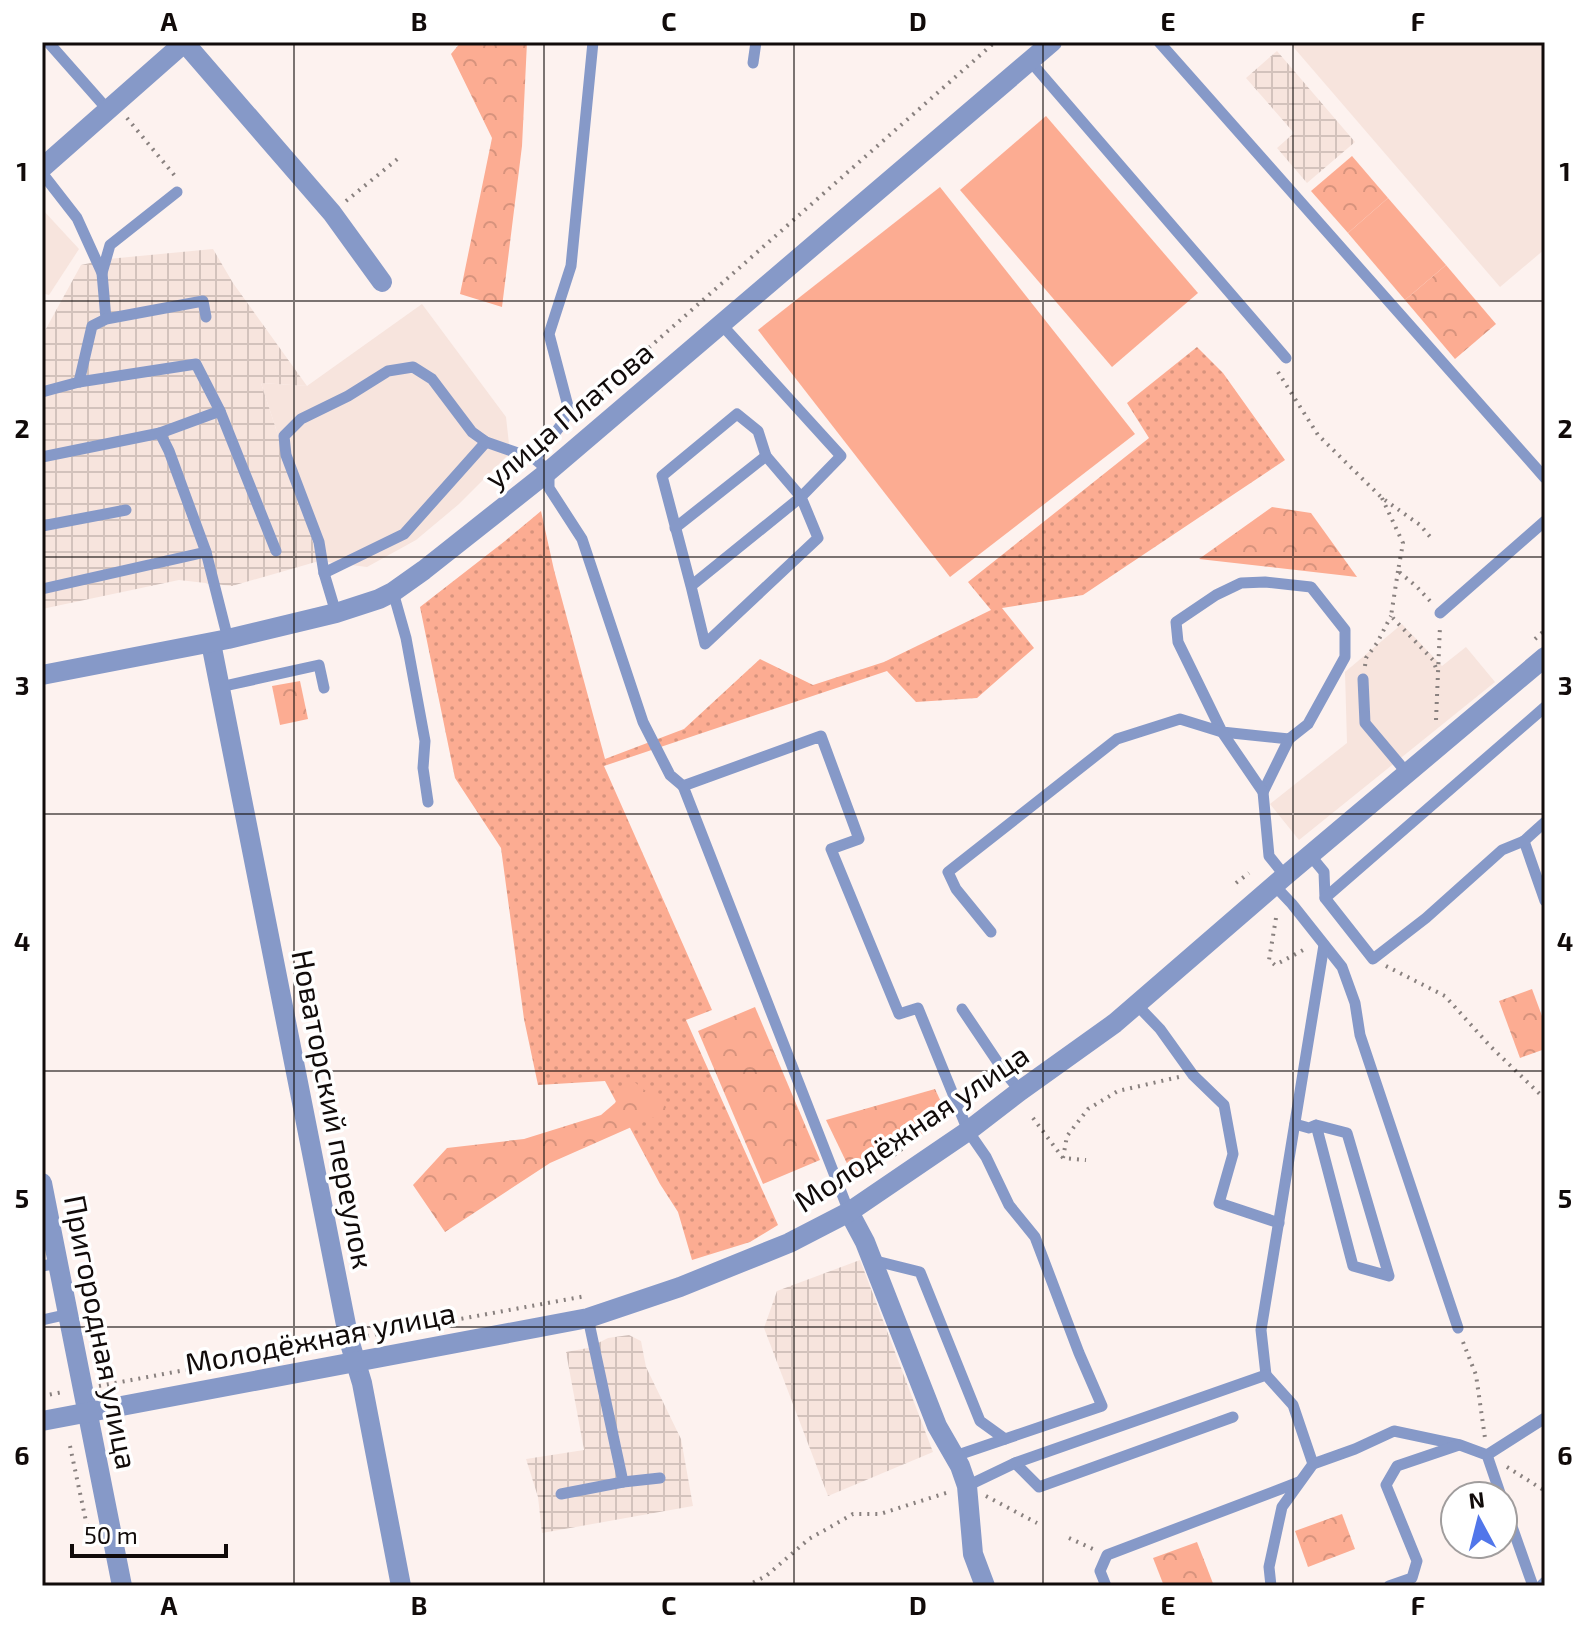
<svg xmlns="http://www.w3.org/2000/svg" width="1587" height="1628" font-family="'Exo 2',sans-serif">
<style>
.built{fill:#f7e4dd}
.industrial{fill:url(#industrial-grid)}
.grass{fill:url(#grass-dots)}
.forest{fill:url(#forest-crowns)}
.pitch{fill:#fcac92}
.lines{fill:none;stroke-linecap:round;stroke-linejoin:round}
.path{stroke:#89817f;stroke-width:4;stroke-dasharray:2 6;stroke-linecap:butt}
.service{stroke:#8699c8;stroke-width:11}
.minor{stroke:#8699c8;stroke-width:20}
.tertiary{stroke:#8699c8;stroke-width:20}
.grid{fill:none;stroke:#110b0a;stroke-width:2;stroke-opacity:0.55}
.labels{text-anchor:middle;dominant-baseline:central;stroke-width:7;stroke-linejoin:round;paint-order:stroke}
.street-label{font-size:30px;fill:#110b0a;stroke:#fff}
.neatline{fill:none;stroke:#110b0a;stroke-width:3}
.grid-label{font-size:26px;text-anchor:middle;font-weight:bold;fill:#110b0a}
</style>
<defs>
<pattern id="industrial-grid" width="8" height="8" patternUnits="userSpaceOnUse" patternTransform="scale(2)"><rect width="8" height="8" fill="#f7e4dd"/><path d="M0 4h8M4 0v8" fill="none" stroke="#d3c2bc"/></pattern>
<pattern id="grass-dots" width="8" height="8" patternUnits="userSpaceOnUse" patternTransform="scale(2)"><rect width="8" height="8" fill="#fcac92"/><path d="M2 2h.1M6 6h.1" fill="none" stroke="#d7937d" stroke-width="1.8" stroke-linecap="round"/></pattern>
<pattern id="forest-crowns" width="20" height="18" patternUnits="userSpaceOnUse" patternTransform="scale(2)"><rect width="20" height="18" fill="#fcac92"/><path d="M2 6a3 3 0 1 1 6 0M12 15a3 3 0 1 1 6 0" fill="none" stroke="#d7937d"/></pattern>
</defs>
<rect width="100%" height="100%" fill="#fdf2ef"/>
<!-- built -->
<g class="built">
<path d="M1289 42H1545V249L1500 287Z"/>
<path d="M42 209 79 249 49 295 42 293Z"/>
<path d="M422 304 506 417 510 453 459 504 416 540 367 567 319 561 261 383 307 386Z"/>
<path d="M1402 624 1442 666 1466 647 1495 682 1299 840 1270 804 1347 743 1345 672Z"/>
</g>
<!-- industrial -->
<g class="industrial">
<path d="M1277 51 1355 142 1307 183 1277 148 1294 133 1246 78Z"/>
<path d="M213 249 233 283 307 386 261 383 319 561 232 586 179 580 42 609V336L81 265 108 259Z"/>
<path d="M860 1260 933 1452 828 1496 764 1328 777 1291Z"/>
<path d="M629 1335 641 1341 646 1367 681 1439 693 1506 542 1533 538 1497 526 1459 584 1450 566 1352 588 1348 608 1338Z"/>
</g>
<!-- grass -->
<path class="grass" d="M1197 347 1223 373 1285 460 1083 595 1002 608 1034 648 977 698 916 702 887 671 604 766 712 1010 686 1020 778 1225 750 1242 692 1260 678 1212 660 1184 605 1081 538 1085 524 1019 501 848 455 778 420 607 505 541 541 511 554 570 605 759 684 729 760 659 813 685 884 662 991 610 968 582 1149 438 1127 403Z"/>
<!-- forest -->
<g class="forest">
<path d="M461 42H527L522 146 502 307 460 294 492 138 451 54Z"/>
<path d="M1352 156 1388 198 1348 233 1311 191Z"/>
<path d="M1446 265 1496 324 1455 359 1405 300Z"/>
<path d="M1272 507 1311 513 1357 577 1199 559Z"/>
<path d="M300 681 308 719 280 725 272 686Z"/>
<path d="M1532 989 1545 1024V1049L1520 1058 1499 1001Z"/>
<path d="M755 1007 820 1160 763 1184 698 1031Z"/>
<path d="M628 1077 670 1110 550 1163 445 1232 413 1185 447 1148 524 1139 601 1115 615 1103Z"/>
<path d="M935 1089 948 1117 855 1180 826 1120Z"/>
<path d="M1342 1514 1355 1549 1308 1567 1295 1531Z"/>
<path d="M1197 1542 1214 1586H1164L1153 1558Z"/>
</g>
<!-- pitch -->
<g class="pitch">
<path d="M1046 116 1198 293 1112 367 960 190Z"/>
<path d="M940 187 1135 434 950 577 758 330Z"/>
<path d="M1388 198 1446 265 1405 300 1348 233Z"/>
</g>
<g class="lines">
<!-- path -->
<g class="path">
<path d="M127 118 175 176"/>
<path d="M346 201 400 157"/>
<path d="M1278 372 1318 435 1382 498 1420 525 1432 539"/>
<path d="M583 406 995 42"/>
<path d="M1382 498 1403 543 1398 571 1417 587 1430 601"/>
<path d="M1398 571 1391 616 1433 660 1437 671"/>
<path d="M1535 639 1545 630"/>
<path d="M1365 666 1366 658 1377 643 1391 616"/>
<path d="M1436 720 1440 626"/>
<path d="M1236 883 1249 873"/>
<path d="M1276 918 1269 960 1275 965 1307 948"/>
<path d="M1386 966 1445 996 1491 1047 1545 1099"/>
<path d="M969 1096 991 1079"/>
<path d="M1033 1118 1063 1158 1086 1160"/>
<path d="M894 1155 947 1114"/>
<path d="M1063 1158 1067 1136 1088 1109 1118 1091 1179 1077"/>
<path d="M367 1336 586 1296"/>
<path d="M1463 1342 1476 1375 1485 1438"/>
<path d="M99 1386 331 1343"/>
<path d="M42 1396 63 1392"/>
<path d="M70 1446 87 1526"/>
<path d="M1507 1467 1545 1491"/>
<path d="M986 1496 1037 1523"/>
<path d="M1069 1538 1093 1549"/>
<path d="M746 1586 766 1576 809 1539 853 1514H880L949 1492"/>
</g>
<!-- service -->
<g class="service">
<path d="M48 42 108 110"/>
<path d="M593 42 571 266 549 334 569 410 561 425 535 459 549 471V488L582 539 643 722 670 775 683 786"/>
<path d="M1159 42 1545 478"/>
<path d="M1030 61 1286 358"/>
<path d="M753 63 756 42"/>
<path d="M42 173 77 218 102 273 106 319"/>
<path d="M102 273 110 245 177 192"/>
<path d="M79 382 92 326 106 319 203 301 206 317"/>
<path d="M42 392 79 382 196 364 220 411"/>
<path d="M42 457 160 433"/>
<path d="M42 526 126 510"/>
<path d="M675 528 766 456"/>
<path d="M206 552 169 451 160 433 220 411 276 551"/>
<path d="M324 573 404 534 486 442"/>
<path d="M1265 582 1311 587 1345 630V657L1308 724 1289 739 1222 732 1178 642 1176 622 1216 595 1241 583Z"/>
<path d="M691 586 705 644 818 538 801 497 766 456 758 431 737 414 662 476 691 586 801 497 841 456 721 324"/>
<path d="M42 589 206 552 228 639"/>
<path d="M393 592 406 638 425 741 423 768 428 802"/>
<path d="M336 613 324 573 319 542 286 455 284 436 301 419 348 396 388 371 413 367 432 379 472 432 486 442 535 459"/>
<path d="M1440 613 1545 521"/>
<path d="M1363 679 1365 723 1407 773"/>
<path d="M220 687 319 665 324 688"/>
<path d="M1263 792 1289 739"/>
<path d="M1524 841 1545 901"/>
<path d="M1310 855 1324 872 1325 898 1373 959 1426 918 1502 850 1524 841 1545 822"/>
<path d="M1275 886 1292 904 1342 967 1355 1003 1360 1035 1458 1328"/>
<path d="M1325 898 1545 707"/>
<path d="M991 932 956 889 948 872 1117 739 1180 719 1222 732 1263 792 1269 856 1285 876"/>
<path d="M1137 1005 1160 1029 1193 1075 1224 1105 1233 1154 1219 1203 1279 1223"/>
<path d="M962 1009 1003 1070 1020 1091"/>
<path d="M1295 1124 1309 1128 1316 1125 1347 1133 1389 1276 1353 1266 1316 1125"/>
<path d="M849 1212 683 786 821 736 859 839 831 849 899 1014 918 1008 968 1131 986 1157 1009 1205 1035 1237 1079 1353 1102 1406 955 1456"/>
<path d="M872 1260 920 1272 980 1421 1005 1439"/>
<path d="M42 1266 59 1263"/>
<path d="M42 1320 69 1314"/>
<path d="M1266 1375 1261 1330 1324 945"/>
<path d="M1487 1455 1545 1418"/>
<path d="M1015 1463 1039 1487 1233 1417"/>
<path d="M623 1482 660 1478"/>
<path d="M967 1486 1015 1463 1266 1375 1293 1405 1313 1464"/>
<path d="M561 1494 623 1482 588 1318"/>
<path d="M1503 1501 1533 1586"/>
<path d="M1106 1586 1100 1571 1107 1555 1299 1482"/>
<path d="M1271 1586 1269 1567 1282 1507 1313 1464 1355 1449 1394 1431 1460 1445 1487 1455 1501 1496"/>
<path d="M1389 1586 1412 1578 1417 1561 1386 1485 1397 1466 1459 1445"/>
<path d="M1541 1586 1545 1582"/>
</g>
<!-- minor -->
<g class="minor">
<path d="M184 42 332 213 382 282"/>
<path d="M42 168 185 42"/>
<path d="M211 643 349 1340 362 1383 401 1586"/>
<path d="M849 1212 865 1242 937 1426 960 1466 967 1486 973 1554 985 1586"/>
</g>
<!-- tertiary -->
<g class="tertiary">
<path d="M42 675 228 639 336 613 379 599 393 592 424 570 549 471 1052 42"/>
<path d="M42 1183 122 1586"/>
<path d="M42 1421 588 1318 680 1287 789 1243 849 1212 968 1131 1020 1091 1115 1023 1285 876 1545 657"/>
</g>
</g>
<!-- grid -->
<path class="grid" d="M294 42V1586M544 42V1586M794 42V1586M1043 42V1586M1293 42V1586M42 301H1545M42 557H1545M42 814H1545M42 1071H1545M42 1327H1545"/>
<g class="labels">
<!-- street labels -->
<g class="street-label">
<text transform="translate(568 414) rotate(-40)">улица Платова</text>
<text transform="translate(334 1109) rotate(79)">Новаторский переулок</text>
<text transform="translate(911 1127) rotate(-34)">Молодёжная улица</text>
<text transform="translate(102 1332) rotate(79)">Пригородная улица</text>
<text transform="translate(320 1337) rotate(-11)">Молодёжная улица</text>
</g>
</g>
<!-- border -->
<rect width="1587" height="1628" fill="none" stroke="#ffffff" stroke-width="88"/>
<!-- north arrow -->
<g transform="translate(1479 1520) rotate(353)"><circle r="38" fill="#ffffff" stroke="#a09d9d" stroke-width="2"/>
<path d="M0-6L14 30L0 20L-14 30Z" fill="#5176ea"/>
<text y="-12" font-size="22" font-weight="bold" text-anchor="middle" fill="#110b0a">N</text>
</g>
<!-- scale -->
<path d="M72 1544v12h154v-12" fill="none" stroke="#110b0a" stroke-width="4"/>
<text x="84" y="1544" font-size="24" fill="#110b0a" stroke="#ffffff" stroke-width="6" paint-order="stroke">50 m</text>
<rect x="44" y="44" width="1499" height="1540" class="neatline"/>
<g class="grid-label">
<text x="169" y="31">A</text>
<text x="419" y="31">B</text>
<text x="669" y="31">C</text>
<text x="918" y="31">D</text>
<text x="1168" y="31">E</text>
<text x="1418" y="31">F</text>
<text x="22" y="181">1</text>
<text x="1565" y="181">1</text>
<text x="22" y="438">2</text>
<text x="1565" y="438">2</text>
<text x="22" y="695">3</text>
<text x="1565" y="695">3</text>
<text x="22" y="951">4</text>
<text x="1565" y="951">4</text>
<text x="22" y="1208">5</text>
<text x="1565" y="1208">5</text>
<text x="22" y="1465">6</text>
<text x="1565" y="1465">6</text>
<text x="169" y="1615">A</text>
<text x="419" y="1615">B</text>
<text x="669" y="1615">C</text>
<text x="918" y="1615">D</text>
<text x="1168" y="1615">E</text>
<text x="1418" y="1615">F</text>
</g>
</svg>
